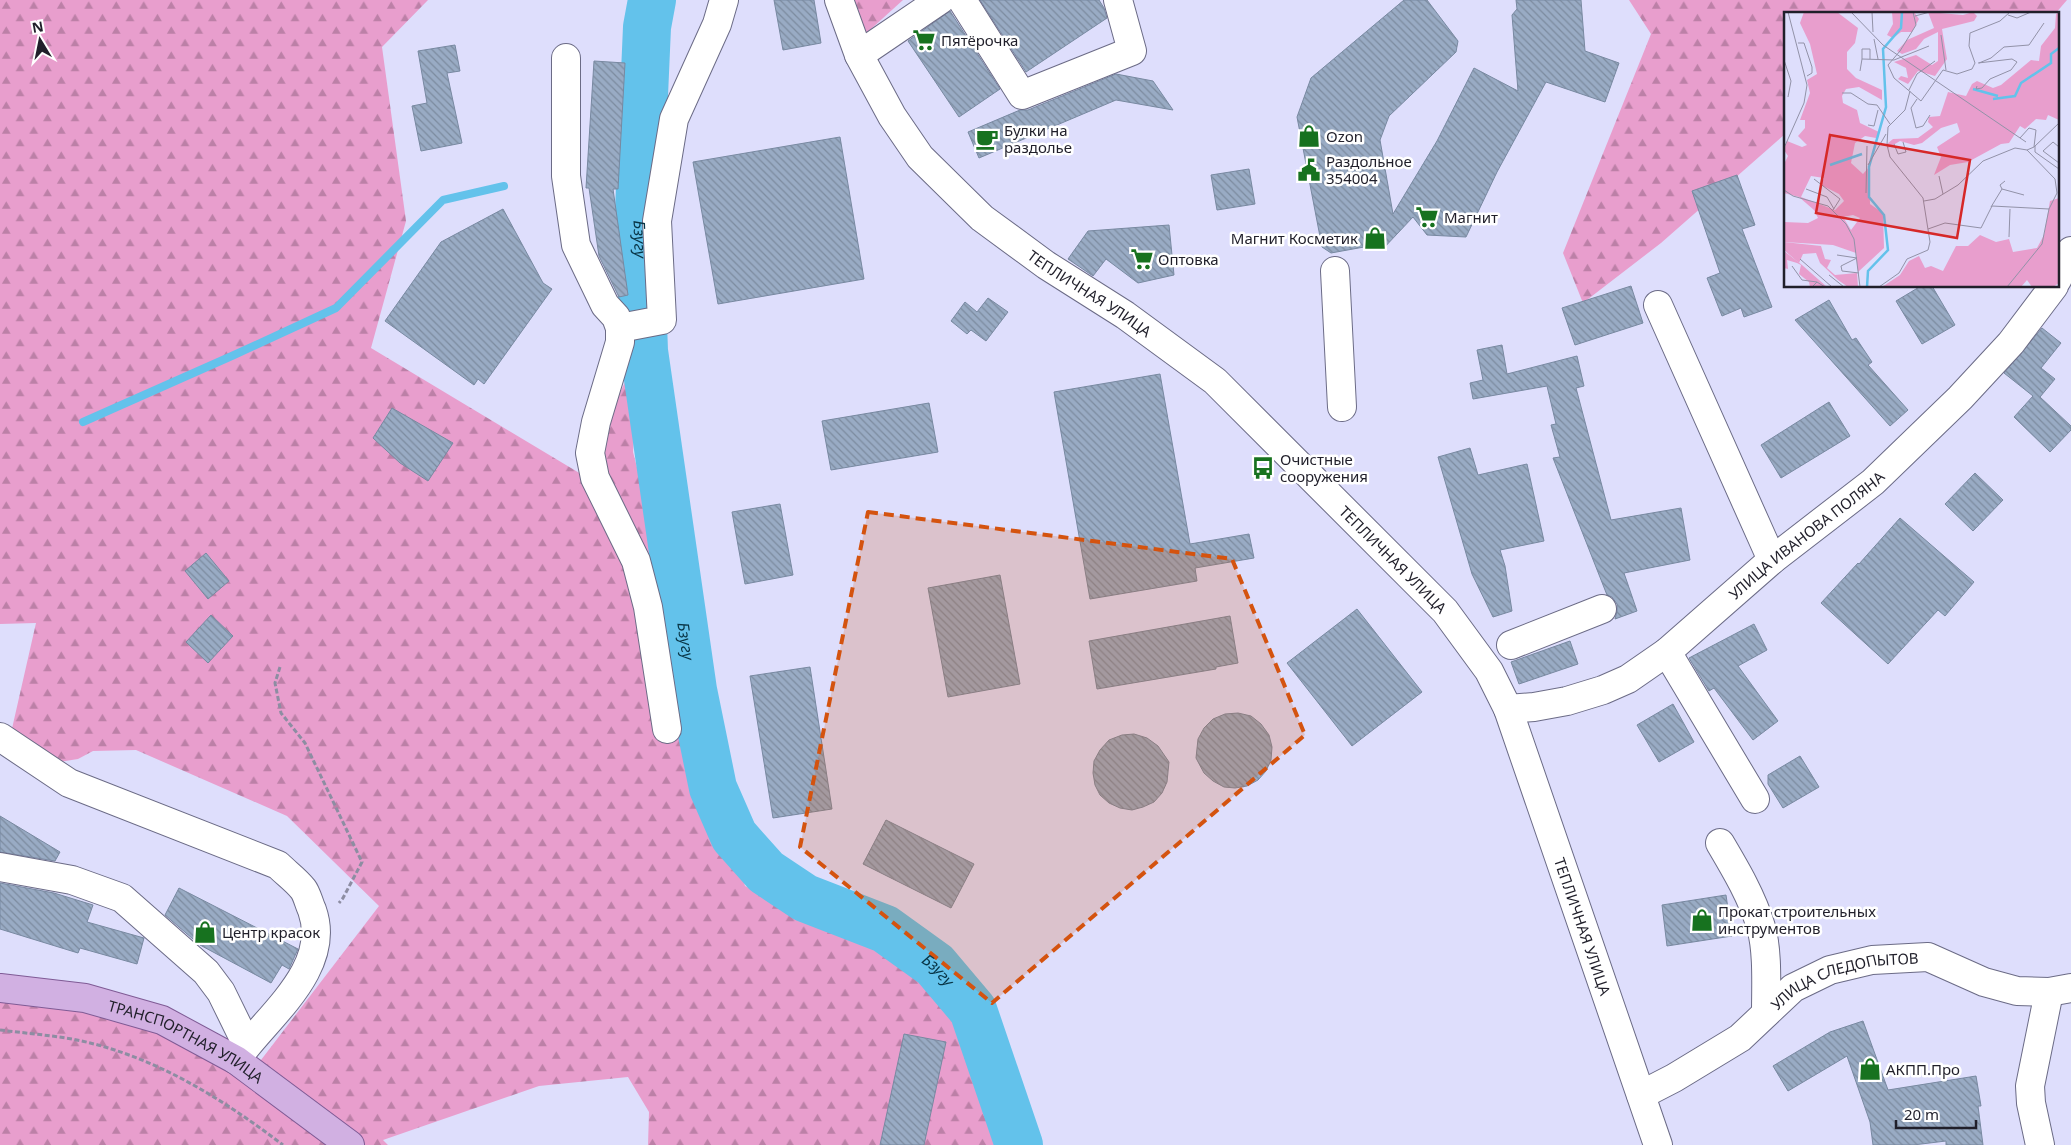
<svg xmlns="http://www.w3.org/2000/svg" width="2071" height="1145" font-family="'Noto Sans',sans-serif">
<style>
.forest{fill:url(#forest-firs)}
.lines{fill:none;stroke-linecap:round;stroke-linejoin:round}
.stream{stroke:#63c2eb;stroke-width:8}
.river{stroke:#63c2eb;stroke-width:48}
.building{fill:url(#building-back-hatch);stroke:#7889a1}
.minor-casing{stroke:#6b6b86;stroke-width:30}
.major-casing{stroke:#7f5b95;stroke-width:30}
.path{stroke:#8d8da2;stroke-width:3;stroke-dasharray:5 2.5;stroke-linecap:butt}
.minor{stroke:#fff;stroke-width:28}
.major{stroke:#d1b0e2;stroke-width:28}
.marked{fill:#d4530f;fill-opacity:0.2;stroke:#d4530f;stroke-width:4;stroke-dasharray:10 6;stroke-linejoin:round}
.labels{text-anchor:middle;dominant-baseline:central;stroke-width:5;stroke-linejoin:round;paint-order:stroke}
.poi-label{font-size:15px;fill:#201f2a;stroke:#fff;text-anchor:start}
.street-label{font-size:15px;fill:#201f2a;stroke:#fff}
.water-label{font-size:16px;font-style:italic;fill:#083546;stroke:#fff}
.inset-river{fill:none;stroke:#63c2eb;stroke-width:2.5}
.inset-road{fill:none;stroke:#9292a8;stroke-width:1}
.view{fill:#d62828;fill-opacity:0.15;stroke:#d62828;stroke-width:2.5}
.inset-edge{fill:none;stroke:#201f2a;stroke-width:2.5}
</style>
<defs>
<pattern id="forest-firs" width="22" height="20" patternUnits="userSpaceOnUse" patternTransform="scale(1.25)"><rect width="22" height="20" fill="#e89ecd"/><path d="M5 1l3.5 6h-7zM16 11l3.5 6h-7z" fill="#bc80a7"/></pattern>
<pattern id="building-back-hatch" width="6" height="6" patternUnits="userSpaceOnUse" patternTransform="scale(1.25)"><rect width="6" height="6" fill="#99abc4"/><path d="M-1 5l2 2M0 0l6 6M5-1l2 2" fill="none" stroke="#7c8b9f"/></pattern>
</defs>
<rect width="100%" height="100%" fill="#dedefc"/>
<!-- forest -->
<g class="forest">
<path d="M0 0H428L382 47 406 221 371 348 581 474 638 355 633 452 745 886 954 981 995 1145H648L649 1112 628 1077 539 1086 383 1140 388 1145H0V976L66 981 191 1023 261 1060 379 906 287 816 136 750 93 751 78 759 59 762 11 733 36 623 0 624Z"/>
<path d="M847 0H903L861 38Z"/>
<path d="M1629 0H2067L2055 14H1785V134L1661 243 1583 303 1563 253 1651 34Z"/>
</g>
<g class="lines">
<!-- stream -->
<path class="stream" d="M83 422 234 355 336 308 443 200 504 186"/>
<!-- river -->
<path class="river" id="s1" d="M652 0 647 27 639 210 644 351 693 690 713 788 734 836 766 872 805 898 885 929 935 965 973 1010 1019 1145"/>
</g>
<!-- building -->
<g class="building">
<path d="M774 0H814L821 43 783 50Z"/>
<path d="M980 0H1099L1104 8 1107 18 1026 72Z"/>
<path d="M1404 0H1427L1458 41 1456 52 1389 116 1380 140 1393 214 1437 141 1474 68 1518 91 1512 15 1517 9 1516 0H1581L1585 51 1619 63 1605 102 1546 82 1497 172 1466 237 1427 235 1413 217 1381 251 1375 245 1331 253 1322 247 1297 117 1311 78Z"/>
<path d="M950 11 1000 89 959 117 908 41Z"/>
<path d="M455 45 460 71 447 73 462 143 421 151 412 106 427 103 418 51Z"/>
<path d="M594 61 625 63 618 189H613L628 295 619 297 599 256 589 188H586Z"/>
<path d="M1116 74 1153 81 1173 110 1116 100 979 158 968 132 1020 110H1028Z"/>
<path d="M840 137 864 279 718 304 693 162Z"/>
<path d="M1249 169 1255 204 1217 210 1211 175Z"/>
<path d="M1737 175 1755 225 1742 229 1772 307 1744 317 1741 308 1722 316 1707 278 1720 273 1692 191Z"/>
<path d="M503 209 543 283 552 289 484 384 478 379 474 385 385 321 441 242Z"/>
<path d="M1169 225 1174 275 1138 283 1106 259 1093 276 1068 259 1088 231Z"/>
<path d="M1631 286 1643 323 1575 345 1562 308Z"/>
<path d="M1921 286H1932L1955 325 1922 344 1896 301Z"/>
<path d="M988 298 1008 312 986 341 971 330 967 334 951 321 965 302 977 312Z"/>
<path d="M1829 300 1852 340 1856 338 1872 362 1868 365 1908 410 1890 426 1795 320Z"/>
<path d="M2042 328 2061 343 2041 368 2055 379 2040 397 2071 426V430L2050 452 2014 417 2033 396 2004 373Z"/>
<path d="M1502 345 1507 374 1577 356 1584 386 1576 388 1611 520 1681 508 1690 560 1624 573 1637 611 1615 619 1617 611V604L1612 597 1607 595 1553 458 1560 457 1551 425 1556 424 1547 386 1473 399 1470 383 1483 380 1477 350Z"/>
<path d="M1160 374 1190 544 1249 534 1254 558 1195 568 1197 581 1090 599 1054 392Z"/>
<path d="M1829 402 1850 436 1781 478 1761 445Z"/>
<path d="M929 403 938 452 831 470 822 421Z"/>
<path d="M392 408 453 443 428 481 400 463 373 438Z"/>
<path d="M1470 448 1478 475 1527 464 1544 541 1500 550 1505 566 1512 611 1493 617 1472 574 1438 457Z"/>
<path d="M1975 473 2003 500 1973 531 1945 504Z"/>
<path d="M780 504 793 575 745 584 732 512Z"/>
<path d="M1900 518 1974 582 1945 616 1938 610 1888 664 1821 603 1858 563 1859 564Z"/>
<path d="M206 553 229 581 208 599 185 571Z"/>
<path d="M1000 575 1020 684 948 697 928 588Z"/>
<path d="M1357 609 1422 692 1352 746 1287 663Z"/>
<path d="M211 615 233 636 208 663 186 642Z"/>
<path d="M1230 616 1238 663 1216 667V669L1097 689 1089 641Z"/>
<path d="M1754 624 1767 650 1738 666 1778 721 1753 740 1714 688 1709 691 1689 658Z"/>
<path d="M1570 641 1578 664 1519 684 1511 662Z"/>
<path d="M810 667 832 809 773 818 750 676Z"/>
<path d="M1673 704 1694 742 1659 762 1637 725Z"/>
<path d="M1238 713 1251 716 1261 724 1269 735 1272 747 1271 760 1266 771 1258 780 1247 786 1235 788 1224 787 1213 781 1204 773 1196 758 1198 739 1204 728 1213 719 1225 714Z"/>
<path d="M1134 734 1147 738 1158 746 1169 762 1167 782 1162 793 1154 802 1143 807 1132 810 1120 808 1109 803 1100 795 1095 785 1093 773 1094 761 1100 750 1109 740 1122 735Z"/>
<path d="M1800 756 1819 787 1783 808 1768 784V775Z"/>
<path d="M0 816 60 852 55 861 0 852Z"/>
<path d="M886 820 974 864 951 908 863 864Z"/>
<path d="M0 883 54 893 93 905 87 922 144 938 137 964 80 948 78 953 0 929Z"/>
<path d="M179 888 298 949 289 969 282 965 271 983 200 945 165 915Z"/>
<path d="M1726 895 1732 936 1667 946 1662 905Z"/>
<path d="M1863 1021 1888 1090 1976 1076 1981 1106H1978L1983 1145H1946V1141L1913 1145H1873L1870 1122 1847 1056 1788 1091 1773 1066 1830 1032Z"/>
<path d="M904 1034 946 1042 924 1145H880Z"/>
</g>
<g class="lines">
<defs>
<g id="minor">
<path id="s2" d="M839 0 859 55 892 116 920 157 982 218 1046 265 1125 315 1215 381 1445 611 1489 671 1508 709 1658 1145"/>
<path d="M962 0 1022 95 1132 51 1118 0"/>
<path d="M859 55 940 0"/>
<path d="M566 58V176L576 245 605 305 616 317 620 328V342L596 422 590 453 595 478 636 561 648 607 667 729"/>
<path d="M1335 271 1342 407"/>
<path d="M2057 280 2071 251"/>
<path d="M1658 305 1772 560"/>
<path d="M620 328 662 320 657 221 674 119 717 24 724 0"/>
<path d="M1511 645 1602 609"/>
<path d="M1667 652 1755 799"/>
<path id="s3" d="M1508 709 1534 707 1567 701 1603 690 1628 679 1667 652 1772 560 1873 482 1960 398 2011 343 2054 286"/>
<path d="M0 737 69 783 278 865C286 873 296 880 303 889 307 894 309 904 312 910 333 969 266 1017 236 1060"/>
<path d="M1720 843C1736 870 1752 897 1761 927 1768 952 1766 986 1766 1013"/>
<path d="M0 867 72 880 122 898 206 972 221 992 247 1045"/>
<path id="s4" d="M1641 1095 1674 1078 1740 1038 1793 988 1830 970 1872 960 1928 957 1984 982 2017 991 2049 992 2071 988"/>
<path d="M2040 1145 2031 1103 2030 1086 2049 992"/>
</g>
<g id="major">
<path id="s5" d="M0 988 85 998 162 1020 236 1060 350 1145"/>
</g>
</defs>
<!-- minor casing -->
<use href="#minor" class="minor-casing"/>
<!-- major casing -->
<use href="#major" class="major-casing"/>
<!-- path -->
<g class="path">
<path d="M280 667 275 683 281 713 305 743 362 862 343 898 339 903"/>
<path d="M0 1030C24 1033 48 1035 72 1039 151 1054 220 1097 283 1145"/>
</g>
<!-- minor -->
<use href="#minor" class="minor"/>
<!-- major -->
<use href="#major" class="major"/>
</g>
<!-- marked area -->
<path class="marked" d="M868 512 1232 559 1305 735 992 1003 800 847Z"/>
<!-- icons -->
<defs>
<symbol id="supermarket-bare" viewBox="-9 -9 18 18"><path d="M-6-5.5h2.5l.6 2H6L4.5 2H-2.5L-4.4-4H-6ZM-1.5 3.2a1.3 1.3 0 1 0 .1 0ZM3 3.2a1.3 1.3 0 1 0 .1 0Z" fill="#17721f" stroke="#fff" stroke-width="2.5" paint-order="stroke"/></symbol>
<symbol id="shop-bare" viewBox="-9 -9 18 18"><path d="M-5-2.5h2.3a2.7 3.5 0 0 1 5.4 0H5L5.5 6h-11ZM-1.5-2.5h3a1.5 2.3 0 0 0-3 0Z" fill="#17721f" stroke="#fff" stroke-width="2.5" paint-order="stroke"/></symbol>
<symbol id="cafe-bare" viewBox="-9 -9 18 18"><path d="M-5.5-4.5H6V0H3Q3 3.5 0 3.5H-2.5Q-5.5 3.5-5.5 0ZM3-3.2v2h1.7v-2ZM-6 4.5H4V6H-6Z" fill="#17721f" stroke="#fff" stroke-width="2.5" paint-order="stroke"/></symbol>
<symbol id="civic-bare" viewBox="-9 -9 18 18"><path d="M-.6-6.5H3V-4.5H.6V-3L4-1V1h2V6H-6V1h2V-1L-.6-3ZM-1.2 2.5V6h2.4V2.5Z" fill="#17721f" stroke="#fff" stroke-width="2.5" paint-order="stroke"/></symbol>
<symbol id="bus-bare" viewBox="-9 -9 18 18"><path d="M-5-6H5V4H4V6H2V4H-2V6H-4V4H-5ZM-3.5-4V0h7V-4ZM-3.5 1.2v1.5H-2V1.2ZM2 1.2v1.5H3.5V1.2Z" fill="#17721f" stroke="#fff" stroke-width="2.5" paint-order="stroke"/></symbol>
</defs>
<g fill-rule="evenodd">
<use href="#supermarket-bare" x="908" y="24" width="32" height="32"/>
<use href="#shop-bare" x="1293" y="120" width="32" height="32"/>
<use href="#cafe-bare" x="971" y="123" width="32" height="32"/>
<use href="#civic-bare" x="1293" y="154" width="32" height="32"/>
<use href="#supermarket-bare" x="1411" y="201" width="32" height="32"/>
<use href="#shop-bare" x="1359" y="222" width="32" height="32"/>
<use href="#supermarket-bare" x="1126" y="243" width="32" height="32"/>
<use href="#bus-bare" x="1247" y="452" width="32" height="32"/>
<use href="#shop-bare" x="1686" y="904" width="32" height="32"/>
<use href="#shop-bare" x="189" y="916" width="32" height="32"/>
<use href="#shop-bare" x="1854" y="1053" width="32" height="32"/>
</g>
<g class="labels">
<!-- poi labels -->
<g class="poi-label">
<text x="941" y="40">Пятёрочка</text>
<text x="1004" y="130">Булки на<tspan x="1004" dy="17">раздолье</tspan></text>
<text x="1326" y="136">Ozon</text>
<text x="1326" y="161">Раздольное<tspan x="1326" dy="17">354004</tspan></text>
<text x="1444" y="217">Магнит</text>
<text x="1358" y="238" text-anchor="end">Магнит Косметик</text>
<text x="1158" y="259">Оптовка</text>
<text x="1280" y="459">Очистные<tspan x="1280" dy="17">сооружения</tspan></text>
<text x="1718" y="911">Прокат строительных<tspan x="1718" dy="17">инструментов</tspan></text>
<text x="222" y="932">Центр красок</text>
<text x="1886" y="1069">АКПП.Про</text>
</g>
<!-- street labels -->
<g class="street-label">
<text stroke="none"><textPath href="#s2" startOffset="396">ТЕПЛИЧНАЯ УЛИЦА</textPath></text>
<text stroke="none"><textPath href="#s3" startOffset="354">УЛИЦА ИВАНОВА ПОЛЯНА</textPath></text>
<text stroke="none"><textPath href="#s2" startOffset="801">ТЕПЛИЧНАЯ УЛИЦА</textPath></text>
<text stroke="none"><textPath href="#s2" startOffset="1221">ТЕПЛИЧНАЯ УЛИЦА</textPath></text>
<text stroke="none"><textPath href="#s4" startOffset="239">УЛИЦА СЛЕДОПЫТОВ</textPath></text>
<text stroke="none"><textPath href="#s5" startOffset="196">ТРАНСПОРТНАЯ УЛИЦА</textPath></text>
</g>
<!-- water labels -->
<g class="water-label">
<text stroke="none"><textPath href="#s1" startOffset="240">Бзугу</textPath></text>
<text stroke="none"><textPath href="#s1" startOffset="645">Бзугу</textPath></text>
<text stroke="none"><textPath href="#s1" startOffset="1095">Бзугу</textPath></text>
</g>
</g>
<!-- overview -->
<g transform="translate(1784 12)">
<rect width="275" height="275" fill="#dedefc"/>
<path d="M0 230 37 234 41 247 47 248 43 256 51 263 73 261 74 275H64L54 268 36 251 32 241 19 242 15 251 0 238Z" fill="#e89ecd"/>
<path d="M20 0H53L74 16 71 31 63 40V57L72 66 98 78V88L75 75 62 77 58 84 59 91 73 98 76 111 95 120 92 126 81 124 71 131 67 151 79 162 85 155 86 192 99 201 100 236 74 260 72 241 49 233 0 230V210L24 211 34 206 30 198 15 185 0 181V152L4 144 0 138 3 129 18 135 23 133 14 124 21 116V108H16L26 81 23 68 33 62 26 32 16 11ZM27 164 40 166 37 173 55 182 60 189 51 198 17 185ZM69 203 76 206 67 218 59 205ZM108 0H130L135 7 128 20H117L109 26 103 23 109 12ZM144 0 179 3 189 0 193 4 190 9 158 17 163 47 151 64 134 59 124 72 114 67 117 64 124 66 122 56 110 50 132 43 148 53 154 49V20L140 27 132 37 118 42 113 39 123 28 150 16ZM275 0V108L264 103 262 108 252 107 241 117 236 114 225 131 217 132 184 150 166 153 150 163 157 145 153 135 176 120 173 111 157 116 138 131 130 133 116 129 104 136 103 132 109 127 134 126 149 115 144 110 145 105 156 104 164 80 182 84 188 72 193 69 209 76 217 73 247 48 255 49 257 34 271 16 272 2ZM275 186V271L269 275H248L243 268 237 275H98L116 263 125 249 135 244 141 256 147 254 159 259 172 234H184L196 223 212 230 225 227 229 240 253 236 260 223 266 189ZM0 239 18 253 43 275H26L25 270 15 262 17 253 13 251 3 248 4 257 0 256Z" fill="#e89ecd" fill-rule="evenodd"/>
<path class="inset-river" d="M189 77 214 84M209 87 231 84 237 71 267 51V42L275 36M46 153 78 142M83 275 84 259 104 238 100 203 85 185V155L102 95 99 37 117 16 118 0"/>
<path class="inset-road" d="M67 0 99 33 242 130M88 0 89 20M129 0 132 13 116 39 104 53 110 66 137 89 159 58 173 62 188 57 191 51 185 34 186 21 216 9 226 0M224 3 233 6 247 0M131 4 146 0M157 23 162 58M90 27 94 47M14 31H20L28 55V61L23 64M78 47V37H86V47M0 48 7 69 4 85M195 51 207 46 220 35 245 33 260 11M76 59 78 47 110 48 145 34M193 74 192 77 198 76 206 67 227 58 233 50 228 47 194 51M125 78 133 62 151 49M58 81H67L84 92 93 93 106 112M133 87 127 96 132 116 139 114 146 103M84 113 90 114 94 98M236 126 245 116 252 118 250 135 243 138M110 132 114 142 122 140 119 130M251 134V140L275 157M250 135 275 111M275 135 269 130 259 139 275 151M0 136 20 91 23 73 4 0M84 153 102 122M155 164 159 182M30 167 56 187 49 198M22 177 43 185 50 197M218 177 240 183M0 178 9 184 44 194 62 212 70 227 76 275M82 181 83 134M140 189 151 187 174 173 199 149 231 136 243 138M207 195 218 177 216 173 221 169M144 217 161 211 197 216 208 194 265 197 273 181 271 167 243 138M225 225 226 197M53 243 73 246M73 246 57 254 58 259 75 261M16 247 48 275M8 254 18 268 33 270M45 263 60 275M28 275 33 270 41 275M95 275 115 261 123 247 144 238 146 230 139 186 106 145 103 133 104 115 121 98 126 79M223 275 258 232 265 197"/>
<path class="view" d="M46 123 186 148 173 226 32 201Z"/>
<rect width="275" height="275" class="inset-edge"/>
</g>
<!-- north arrow -->
<g transform="translate(40 40) rotate(350)" stroke="#ffffff" stroke-width="4" paint-order="stroke">
<path d="M0-4L9 19L0 12L-9 19Z" fill="#201f2a"/>
<text y="-8" font-size="14" font-weight="bold" text-anchor="middle" fill="#201f2a">N</text>
</g>
<!-- scale -->
<path d="M1896 1120v8h80v-8" fill="none" stroke="#201f2a" stroke-width="2.5"/>
<text x="1904" y="1120" font-size="15" fill="#201f2a" stroke="#ffffff" stroke-width="4" paint-order="stroke">20 m</text>
</svg>
